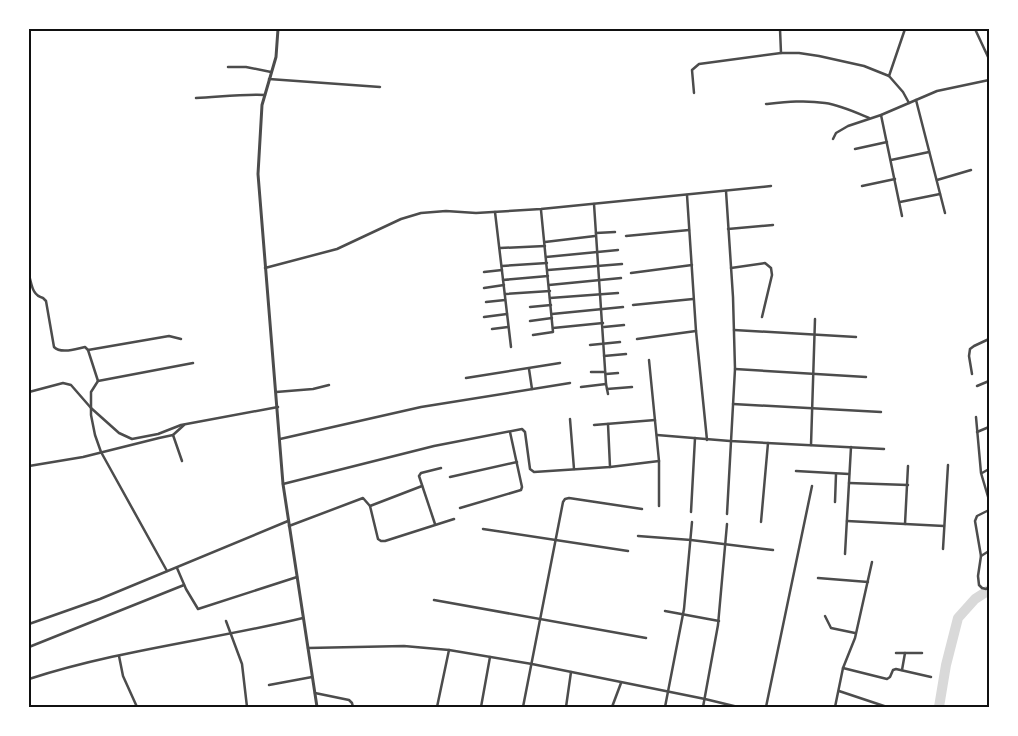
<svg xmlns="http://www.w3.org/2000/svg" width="1018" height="736" font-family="Cabin,sans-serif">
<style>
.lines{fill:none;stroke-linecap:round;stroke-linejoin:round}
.river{stroke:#d9d9d9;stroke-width:10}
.minor{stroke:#4c4c4c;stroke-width:2.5}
.tertiary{stroke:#4c4c4c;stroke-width:3}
.neatline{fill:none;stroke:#111;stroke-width:2}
</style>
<rect width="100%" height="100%" fill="#fff"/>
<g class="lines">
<!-- river -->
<path class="river" d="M939 707 946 665 958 618 975 599 989 590"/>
<!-- minor -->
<g class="minor">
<path d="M780 29 781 53"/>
<path d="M975 29 989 59"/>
<path d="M228 67H246L271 72"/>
<path d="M889 76 905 29"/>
<path d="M269 79 380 87"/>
<path d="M694 93 692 70 699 64 781 53H799L819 56 864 66 889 76 903 92 909 103"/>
<path d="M196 98C219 97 242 94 265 95"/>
<path d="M916 100 945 213"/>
<path d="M766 104C786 102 805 100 825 103 840 105 855 112 869 118"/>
<path d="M881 115 902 216"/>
<path d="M833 139 836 133 848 126 881 115 937 91 989 80"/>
<path d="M855 149 887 142"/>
<path d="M891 160 929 152"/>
<path d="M937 180 971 170"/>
<path d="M862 186 895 179"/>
<path d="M726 191 733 297 735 369 727 514"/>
<path d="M687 195 696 331 707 440"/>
<path d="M900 202 940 194"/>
<path d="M594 204 606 384"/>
<path d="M495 212 511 347"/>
<path d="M728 229 773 225"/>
<path d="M596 233 615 232"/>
<path d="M626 236 689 230"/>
<path d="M545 242 595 236"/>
<path d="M500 248 545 246"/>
<path d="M546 257 618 250"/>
<path d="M502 266 547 263"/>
<path d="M265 268 337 249 401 219 421 213 446 211 476 213 541 209 771 186"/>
<path d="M731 268 765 263 771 268 772 275 762 317"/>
<path d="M548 270 622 264"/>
<path d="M484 272 502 270"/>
<path d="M631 273 692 265"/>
<path d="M29 275C32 285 32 295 43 298L46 301 54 347C61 354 75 349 85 347L88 350 98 381"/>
<path d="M503 280 548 276"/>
<path d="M549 285 621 278"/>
<path d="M484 288 504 285"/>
<path d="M505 294 550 291"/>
<path d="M550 298 618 293"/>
<path d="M486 302 505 300"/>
<path d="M633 305 693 299"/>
<path d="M530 307 551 305"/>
<path d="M552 314 623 307"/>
<path d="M484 317 507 314"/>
<path d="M530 321 552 318"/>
<path d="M604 327 624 325"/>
<path d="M553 328 603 323"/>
<path d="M492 329 508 327"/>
<path d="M734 330 856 337"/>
<path d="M533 335 553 332 541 210"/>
<path d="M637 339 696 331"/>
<path d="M590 345 620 342"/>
<path d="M88 350 169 336 181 339"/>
<path d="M604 356 626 354"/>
<path d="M649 360 659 461V506"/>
<path d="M529 369 532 389"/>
<path d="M735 369 866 377"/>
<path d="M591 372H605"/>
<path d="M606 374 618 373"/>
<path d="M972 374 969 356 970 349 974 346 989 339"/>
<path d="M466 378 560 363"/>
<path d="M977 386 989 381"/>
<path d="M581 387 606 384 608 394"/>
<path d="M607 389 632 387"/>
<path d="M29 392 63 383 71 385 91 408 119 433 132 439 158 434 181 425 278 407"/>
<path d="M276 392 313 389 329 385"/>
<path d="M733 404 881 412"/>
<path d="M976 417 981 473 989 500"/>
<path d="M570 419 574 469"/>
<path d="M608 424 610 467"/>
<path d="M594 425 655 420"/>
<path d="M977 432 989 427"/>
<path d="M173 435 182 461"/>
<path d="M657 435 730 441 884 449"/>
<path d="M280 439 421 407 570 383"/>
<path d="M811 445 815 319"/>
<path d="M29 466 83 457 159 438 173 435 184 425"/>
<path d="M796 471 849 474"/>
<path d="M982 473 989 469"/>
<path d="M450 477 517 462"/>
<path d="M849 483 908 485"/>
<path d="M283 484 434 446 522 429 525 432 530 469 534 472 610 467 659 461"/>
<path d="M835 502 836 474"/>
<path d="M370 506 422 486"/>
<path d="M460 508 521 490 522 487 510 432"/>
<path d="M989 510 977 516 975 521 981 556 978 576 979 585 982 588 986 589 989 587"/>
<path d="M691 512 695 438"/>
<path d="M847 521 944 526"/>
<path d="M761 522 768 443"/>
<path d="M435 524 419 476 421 473 441 468"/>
<path d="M905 524 908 466"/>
<path d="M289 526 363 498 370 506 378 539 381 541H385L454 519"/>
<path d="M483 529 628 551"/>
<path d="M638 536 691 540 773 550"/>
<path d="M943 549 948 465"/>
<path d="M845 554 851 447"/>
<path d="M981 556 989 551"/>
<path d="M177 568 186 589 198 609 297 577"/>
<path d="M167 571 101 452 95 435 91 415V392L98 381 193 363"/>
<path d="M818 578 868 582"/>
<path d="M434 600 646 638"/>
<path d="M665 611 719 621"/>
<path d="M825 616 831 628 855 633"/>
<path d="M226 621 242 664 247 707"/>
<path d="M29 624 100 599 288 521"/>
<path d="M29 647 184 585"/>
<path d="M308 648 404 646 449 650 532 664 705 699 738 707"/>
<path d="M896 653H922"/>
<path d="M119 656 123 676 137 707"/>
<path d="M843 668 887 679 890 677 893 670 896 669 931 677"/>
<path d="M902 670 905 653"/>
<path d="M29 679C118 650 212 640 303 618"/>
<path d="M269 685 312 677"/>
<path d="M839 691 887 707"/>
<path d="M315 693 349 700 352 703 353 707"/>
<path d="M437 707 449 650"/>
<path d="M481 707 490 657"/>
<path d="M523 707 563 502 565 499 569 498 642 509"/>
<path d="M566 707 571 672"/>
<path d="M612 707 621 683"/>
<path d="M665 707 684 609 692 522"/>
<path d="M703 707 718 625 727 524"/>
<path d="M766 707 812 486"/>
<path d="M835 707 843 668 855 638 872 562"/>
</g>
<!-- tertiary -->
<path class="tertiary" d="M278 29 276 57 262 105 258 174 283 484 317 707"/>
</g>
<!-- border -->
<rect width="1018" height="736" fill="none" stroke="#ffffff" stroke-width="60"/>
<rect x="30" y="30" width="958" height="676" class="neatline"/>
</svg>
